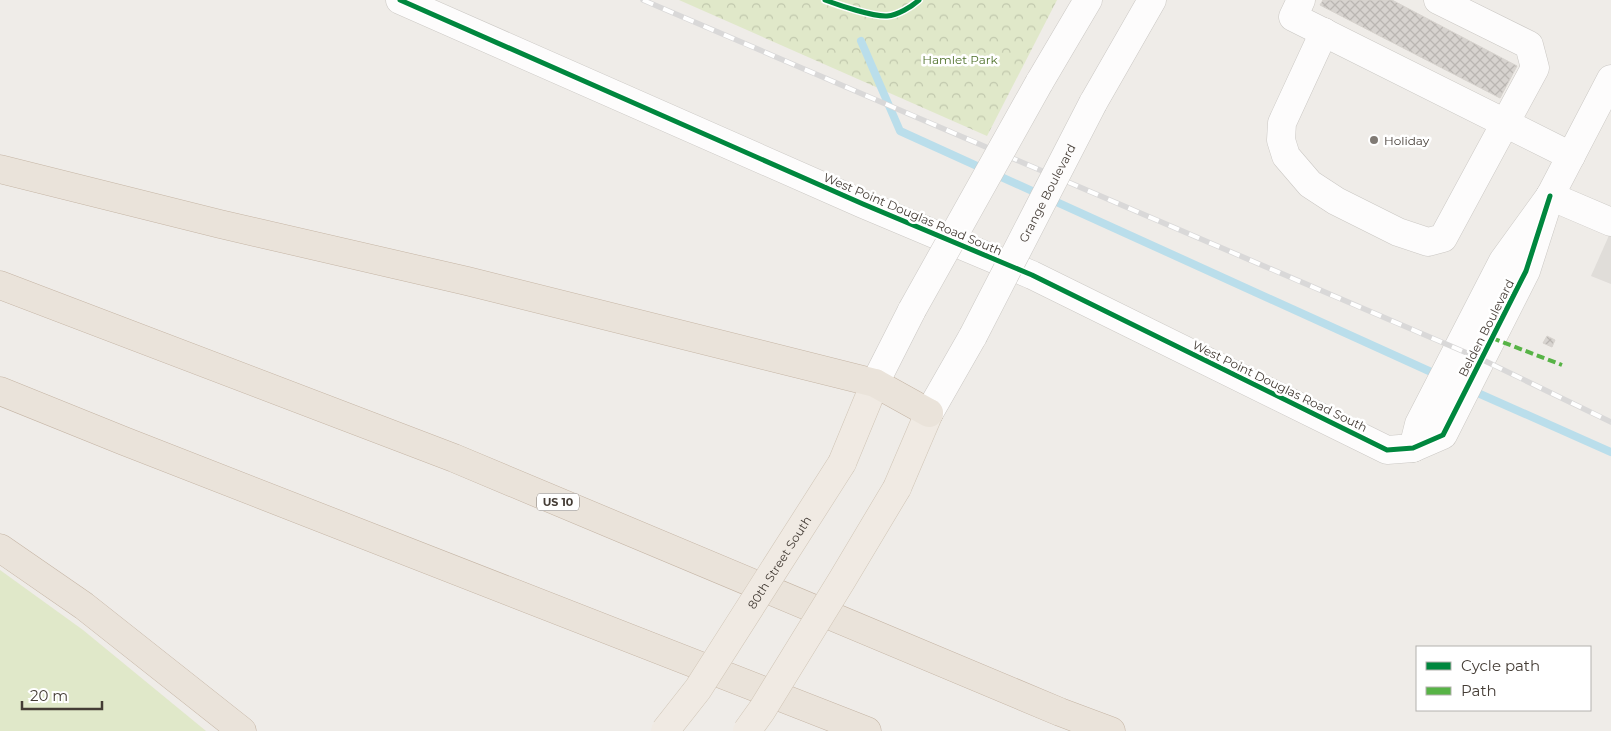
<svg xmlns="http://www.w3.org/2000/svg" width="1611" height="731" font-family="Montserrat,sans-serif">
<style>
.grass{fill:#e0e8c9}
.park{fill:url(#park-crowns)}
.parking{fill:#e0ddd9}
.lines{fill:none;stroke-linecap:round;stroke-linejoin:round}
.stream{stroke:#badeeb;stroke-width:8}
.building{fill:url(#building-cross-hatch);stroke:#d7d3ce}
.minor-casing{stroke:#cbc8c4;stroke-width:29}
.major-casing{stroke:#d0c5b6;stroke-width:29}
.highway-casing{stroke:#c5b5a5;stroke-width:29}
.minor{stroke:#fdfcfc;stroke-width:28}
.major{stroke:#f0eae3;stroke-width:28}
.highway{stroke:#eae3da;stroke-width:28}
.rail-casing{stroke:#d9d8d8;stroke-width:5.5}
.rail{stroke:#fff;stroke-width:4;stroke-dasharray:11;stroke-linecap:butt}
.minor-bridge-casing{stroke:#cbc8c4;stroke-width:29;stroke-linecap:butt}
.major-bridge-casing{stroke:#d0c5b6;stroke-width:29;stroke-linecap:butt}
.minor-bridge{stroke:#fdfcfc;stroke-width:28}
.major-bridge{stroke:#f0eae3;stroke-width:28}
.quiet{stroke:#57b346;stroke-width:4;stroke-dasharray:8 4;stroke-linecap:butt}
.cycleway-casing{stroke:#fff;stroke-width:8}
.cycleway{stroke:#00873e;stroke-width:5}
.poi-dot{fill:#807a74;stroke:#fff;stroke-width:2}
.labels{text-anchor:middle;dominant-baseline:central;stroke-width:5;stroke-linejoin:round;paint-order:stroke}
.shield{fill:#fff;stroke:#7c7672;stroke-width:1}
.shield-label{font-size:11px;font-weight:bold;fill:#443c35}
.park-label{font-size:12px;fill:#50722c;stroke:#fff}
.poi-label{font-size:12px;fill:#443c35;stroke:#fff;text-anchor:start}
.street-label{font-size:12px;fill:#443c35;stroke:#fff}
</style>
<defs>
<pattern id="park-crowns" width="20" height="18" patternUnits="userSpaceOnUse" patternTransform="scale(1.25)"><rect width="20" height="18" fill="#e0e8c9"/><path d="M2 6a3 3 0 1 1 6 0M12 15a3 3 0 1 1 6 0" fill="none" stroke="#c1c8ad"/></pattern>
<pattern id="building-cross-hatch" width="8" height="8" patternUnits="userSpaceOnUse" patternTransform="scale(1.25)"><rect width="8" height="8" fill="#d7d3cf"/><path d="M0 0l8 8M0 8l8-8" fill="none" stroke="#bab6b2"/></pattern>
</defs>
<rect width="100%" height="100%" fill="#efece8"/>
<!-- grass -->
<path class="grass" d="M0 570 83 630 206 731H0Z"/>
<!-- park -->
<path class="park" d="M679 0H1057L987 136Z"/>
<!-- parking -->
<path class="parking" d="M1611 231V284L1591 276Z"/>
<g class="lines">
<!-- stream -->
<g class="stream">
<path d="M861 41 900 131 1440 376"/>
<path d="M1471 390 1611 452"/>
</g>
</g>
<!-- building -->
<g class="building">
<path d="M1323 0H1392L1517 66 1500 98 1320 5Z"/>
<path d="M1547 336 1555 340 1552 347 1543 343Z"/>
</g>
<g class="lines">
<defs>
<g id="minor">
<path d="M400 0 863 204 1032 275 1387 450 1413 448 1443 435 1526 271 1550 196"/>
<path d="M1301 0 1293 17 1571 156"/>
<path d="M1324 32 1282 123 1281 140 1286 156 1310 184 1336 201 1398 232 1428 242 1443 238 1535 68 1529 45 1438 0"/>
<path d="M1039 83 1088 0"/>
<path d="M1093 103 1152 0"/>
<path d="M1550 196 1611 222"/>
<path d="M875 383 912 310"/>
<path d="M929 413 973 336"/>
<path d="M1413 448 1419 424 1503 261 1550 196 1611 79"/>
</g>
<g id="major">
<path d="M842 463 875 383"/>
<path d="M897 488 929 413"/>
</g>
<g id="highway">
<path d="M0 169 220 224 467 281 875 383 929 413"/>
<path d="M0 285 454 458 1060 712 1111 731"/>
<path d="M0 391 124 441 867 731"/>
<path d="M0 548 84 606 242 731"/>
</g>
</defs>
<!-- minor casing -->
<use href="#minor" class="minor-casing"/>
<!-- major casing -->
<use href="#major" class="major-casing"/>
<!-- highway casing -->
<use href="#highway" class="highway-casing"/>
<!-- minor -->
<use href="#minor" class="minor"/>
<!-- major -->
<use href="#major" class="major"/>
<!-- highway -->
<use href="#highway" class="highway"/>
<defs>
<path id="rail" d="M643 0 1481 359 1611 422"/>
</defs>
<!-- rail casing -->
<use href="#rail" class="rail-casing"/>
<!-- rail -->
<use href="#rail" class="rail"/>
<defs>
<g id="minor-bridge">
<path d="M912 310 1039 83"/>
<path id="s1" d="M973 336 1093 103"/>
</g>
<g id="major-bridge">
<path id="s2" d="M665 731 698 689 842 463"/>
<path d="M747 731 762 710 842 580 897 488"/>
</g>
</defs>
<!-- minor-bridge casing -->
<use href="#minor-bridge" class="minor-bridge-casing"/>
<!-- major-bridge casing -->
<use href="#major-bridge" class="major-bridge-casing"/>
<!-- minor-bridge -->
<use href="#minor-bridge" class="minor-bridge"/>
<!-- major-bridge -->
<use href="#major-bridge" class="major-bridge"/>
<!-- quiet -->
<path class="quiet" d="M1492 338 1562 365"/>
<defs>
<g id="cycleway">
<path d="M400 0 863 204 1032 275 1387 450 1413 448 1443 435 1526 271 1550 196"/>
<path d="M825 0C838 5 874 17 887 16 898 15 911 7 919 0"/>
</g>
</defs>
<!-- cycleway casing -->
<use href="#cycleway" class="cycleway-casing"/>
<!-- cycleway -->
<use href="#cycleway" class="cycleway"/>
</g>
<!-- markers -->
<circle class="poi-dot" cx="1374" cy="140" r="5"/>
<g class="labels">
<!-- shield labels -->
<rect class="shield" x="537" y="493.5" width="42" height="17" rx="4"/>
<g class="shield-label">
<text x="558" y="502">US 10</text>
</g>
<!-- park labels -->
<g class="park-label">
<text x="960" y="59">Hamlet Park</text>
</g>
<!-- poi labels -->
<g class="poi-label">
<text x="1384" y="140">Holiday</text>
</g>
<!-- street labels -->
<g class="street-label">
<text stroke="none"><textPath href="#s1" startOffset="161">Grange Boulevard</textPath></text>
<text transform="translate(913 214) rotate(23)">West Point Douglas Road South</text>
<text transform="translate(1486 328) rotate(-63)">Belden Boulevard</text>
<text transform="translate(1280 386) rotate(26)">West Point Douglas Road South</text>
<text stroke="none"><textPath href="#s2" startOffset="204">80th Street South</textPath></text>
</g>
</g>
<!-- legend -->
<rect x="1416" y="646" width="175" height="65" fill="#ffffff" stroke="#b4b1ae"/>
<rect x="1426" y="662" width="25" height="8" fill="#00873e" stroke="#b4b1ae"/>
<text x="1461" y="671" font-size="15" fill="#443c35">Cycle path</text>
<rect x="1426" y="687" width="25" height="8" fill="#57b346" stroke="#b4b1ae"/>
<text x="1461" y="696" font-size="15" fill="#443c35">Path</text>
<!-- scale -->
<path d="M22 701v8h80v-8" fill="none" stroke="#443c35" stroke-width="2.5"/>
<text x="30" y="701" font-size="15" fill="#443c35" stroke="#ffffff" stroke-width="4" paint-order="stroke">20 m</text>
</svg>
